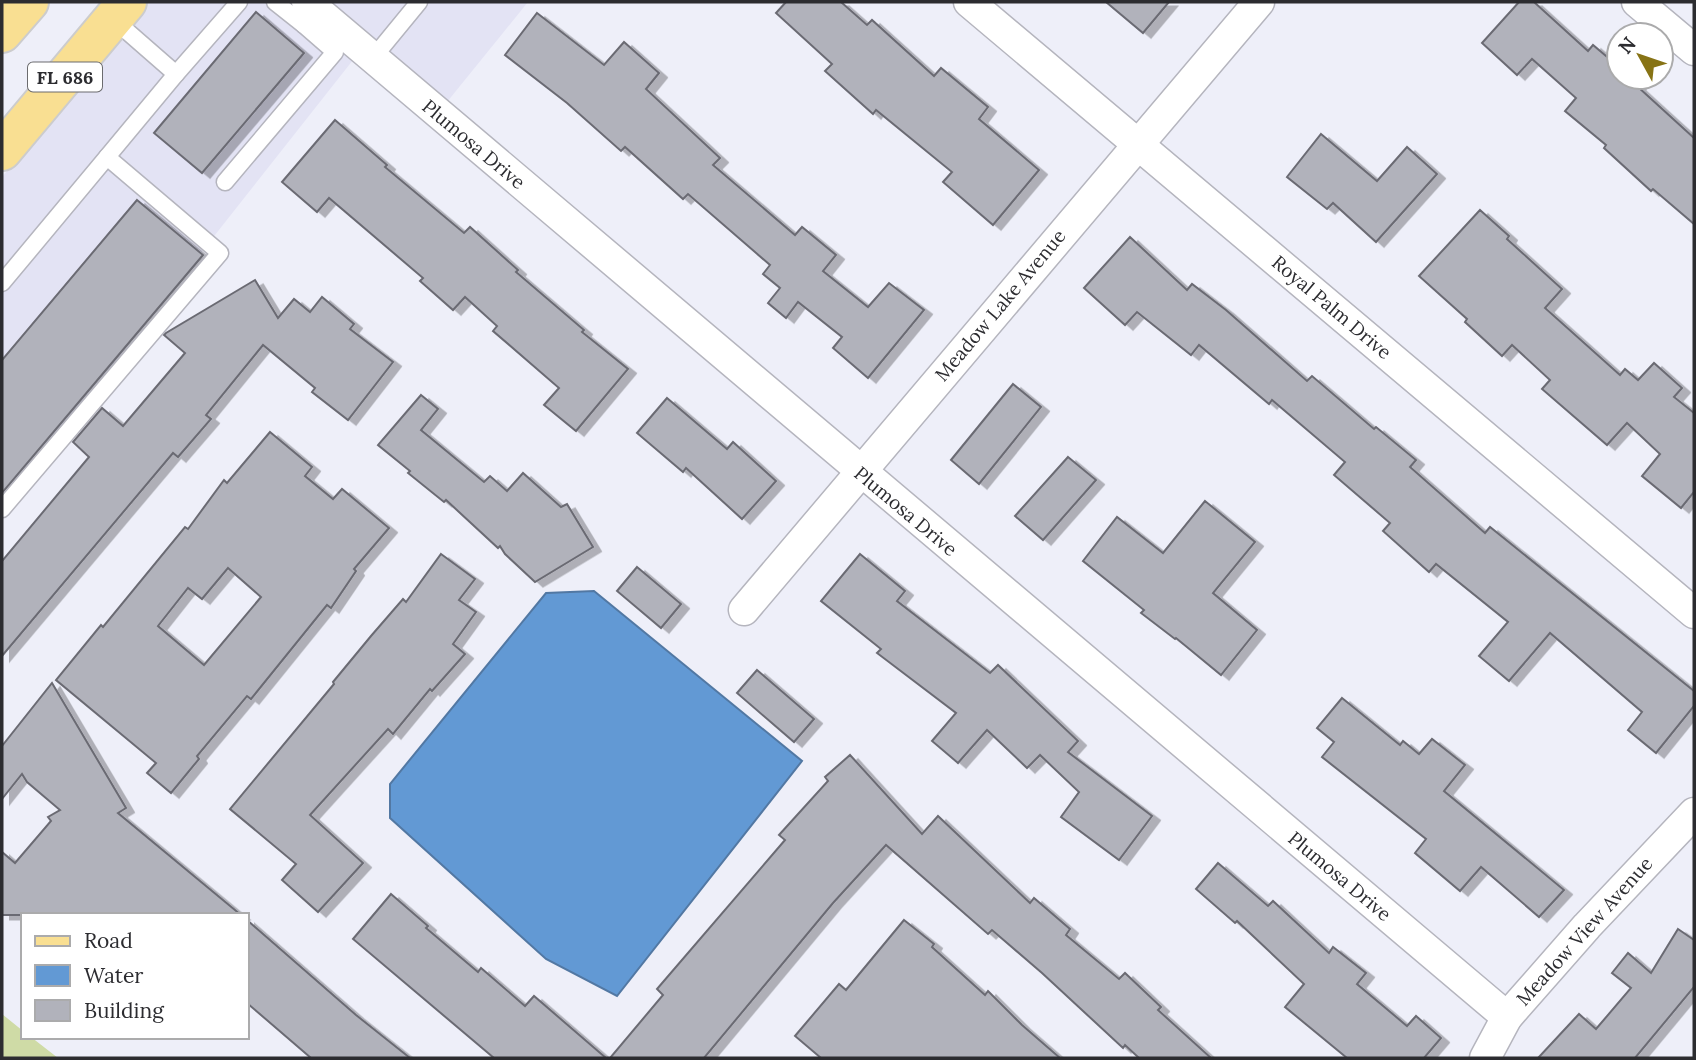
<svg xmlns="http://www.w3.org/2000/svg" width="1696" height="1060" font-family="Lora,serif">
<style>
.built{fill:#e3e3f4}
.green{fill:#cfdba6}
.water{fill:#6299d4;stroke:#5278a3;stroke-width:2}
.building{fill:#b1b2bb;stroke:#6b6b73;stroke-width:2;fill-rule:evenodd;filter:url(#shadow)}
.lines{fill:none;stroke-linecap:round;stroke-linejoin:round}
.lane-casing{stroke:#b5b5be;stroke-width:19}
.street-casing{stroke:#b5b5be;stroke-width:33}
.primary-casing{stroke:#cccccd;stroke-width:42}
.lane{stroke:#fff;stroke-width:16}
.street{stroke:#fff;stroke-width:30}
.primary{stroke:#f9df92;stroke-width:38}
.labels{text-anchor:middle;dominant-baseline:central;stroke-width:5;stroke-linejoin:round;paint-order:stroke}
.shield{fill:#fff;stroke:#6b6b6e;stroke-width:2}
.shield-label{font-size:18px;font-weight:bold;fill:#2c2c30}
.street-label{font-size:19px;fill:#2c2c30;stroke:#fff}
</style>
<defs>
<filter id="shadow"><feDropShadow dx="8" dy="4.5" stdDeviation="0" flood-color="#0004"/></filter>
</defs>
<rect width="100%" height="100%" fill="#eeeff9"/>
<!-- built -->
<g class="built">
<path d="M149 2H284L353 60 2 505V177Z"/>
<path d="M329 2H528L447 102Z"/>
</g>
<!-- green -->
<path class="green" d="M2 1014 23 1031V1037H31L58 1058H2Z"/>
<!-- water -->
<path class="water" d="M594 591 802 761 617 996 546 959 390 818V784L546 593Z"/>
<!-- building -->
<g class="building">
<path d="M786 2H841L867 25 872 20 934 76 941 68 988 107 979 119 1039 170 993 225 943 182 952 172 876 110 873 114 825 71 832 64 776 13Z"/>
<path d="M1106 2H1169L1143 33Z"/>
<path d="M1519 2H1534L1588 51 1593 45 1619 67V77H1632L1639 83 1637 86 1694 138V224L1653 189 1651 191 1604 148 1606 145 1565 111 1576 98 1532 59 1517 75 1482 43Z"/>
<path d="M256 12 304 53 202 173 154 133Z"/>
<path d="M537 13 604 65 624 42 659 73 646 89 720 158 713 165 795 235 802 227 836 255 823 271 868 307 889 283 924 310 868 378 833 348 842 337 798 302 786 318 768 303 780 288 763 274 770 265 688 194 683 199 625 147 621 151 567 103 505 55Z"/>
<path d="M335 120 387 165 385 167 464 233 470 227 518 270 516 272 584 330 582 332 628 369 576 431 544 405 559 388 493 331 497 326 465 297 453 310 420 281 423 278 329 198 317 212 282 182Z"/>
<path d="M1321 134 1377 181 1407 147 1437 174 1376 242 1333 203 1327 209 1287 177Z"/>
<path d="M137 200 203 255 2 493V360Z"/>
<path d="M1480 210 1509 236 1507 239 1562 289 1545 308 1620 375 1625 369 1638 380 1654 363 1682 388 1674 397 1694 413V492L1681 508 1642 476 1660 454 1627 423 1607 445 1542 389 1550 380 1512 345 1502 356 1465 322 1467 319 1419 276Z"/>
<path d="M1130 237 1187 290 1192 284 1226 310 1307 381 1312 376 1374 429 1376 427 1416 460 1410 467 1485 533 1490 527 1694 691V706L1656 753 1628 730 1642 712 1550 633 1509 681 1479 656 1508 622 1436 564 1429 572 1383 531 1390 523 1334 475 1345 462 1272 400 1269 404 1199 345 1191 355 1137 312 1125 325 1084 288Z"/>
<path d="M255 280 278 318 294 299 310 312 322 297 354 324 350 329 393 362 348 420 312 392 315 388 263 345 206 415 211 419 178 457 173 453 2 656V561L89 457 73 442 102 408 123 426 185 353 164 335 166 333Z"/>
<path d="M1013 384 1041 407 979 484 951 460Z"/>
<path d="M421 395 438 409 421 430 484 482 490 476 507 491 523 473 561 507 567 504 593 547 535 582 505 554 500 546 498 548 446 500 444 502 408 473 410 471 378 445Z"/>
<path d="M667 398 727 449 733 442 776 481 742 519 686 468 683 472 637 433Z"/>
<path d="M270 432 312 467 305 476 333 499 342 489 389 528 354 569 356 571 331 608 327 605 251 699 247 696 197 756 199 759 171 793 147 773 156 763 56 680 101 625 103 627 185 527 188 529 224 480 227 483ZM228 568 261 597 204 665 158 626 188 588 202 599Z"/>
<path d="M1068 457 1096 480 1043 540 1015 516Z"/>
<path d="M1205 501 1255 542 1213 593 1257 630 1221 675 1176 638 1175 639 1141 613 1144 610 1083 561 1117 517 1163 553Z"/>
<path d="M441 554 475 579 459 600 476 612 453 644 465 654 432 691 430 689 393 734 388 729 310 815 363 863 318 912 282 880 296 864 230 809 334 684 333 682 371 636 403 599 406 602Z"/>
<path d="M860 554 905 591 897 601 990 673 998 665 1078 741 1068 752 1152 816 1119 860 1061 817 1079 792 1040 755 1027 768 987 730 958 763 932 741 956 713 877 653 881 649 821 601Z"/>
<path d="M637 567 681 604 661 628 617 591Z"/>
<path d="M757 670 814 719 794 742 737 693Z"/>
<path d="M52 683 126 808 118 813 241 915H2V852L15 863 51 821 48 817 60 810 27 782 22 774 2 799V746Z"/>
<path d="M1342 698 1400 745 1403 741 1419 754 1432 739 1465 765 1444 791 1564 890 1539 917 1481 867 1460 891 1415 853 1426 839 1322 757 1334 742 1317 728Z"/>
<path d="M850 755 922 834 938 816 1030 903 1034 898 1070 929 1066 935 1119 979 1125 973 1161 1007 1158 1010 1211 1058H1139L1125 1045 1123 1048 1042 973 992 930 988 934 886 845 833 903 704 1058H610L663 995 657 989 785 840 779 835 828 781 825 777Z"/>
<path d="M1218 863 1268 906 1273 901 1329 953 1333 947 1366 973 1357 984 1407 1026 1416 1016 1441 1038 1424 1058H1347L1285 1007 1304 984 1237 921 1235 923 1196 889Z"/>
<path d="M391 894 428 926 426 928 478 972 481 968 525 1006 534 996 606 1058H494L353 939Z"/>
<path d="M247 920 356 1015 410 1058H311L247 1003Z"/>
<path d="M904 920 934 944 932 947 985 995 988 991 1022 1025 1060 1058H821L795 1036 839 984 846 990Z"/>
<path d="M1678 929 1694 940V987L1635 1058H1538L1579 1014 1596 1029 1631 988 1612 973 1628 953 1651 973Z"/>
</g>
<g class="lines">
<defs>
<g id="lane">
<path d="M275 2 304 25"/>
<path d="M373 58 419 2"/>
<path d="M176 74 239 2"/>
<path d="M107 157 176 74 113 19"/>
<path d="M225 182 335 52 304 25 318 11"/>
<path d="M2 283 107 157 220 253 2 509"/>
</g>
<g id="street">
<path d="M307 2 1507 1017"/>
<path d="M969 2 1694 613"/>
<path d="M1637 2 1694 50"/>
<path d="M744 610 1259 2"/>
<path d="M1485 1058 1507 1017 1587 926 1694 813"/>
</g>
<g id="primary">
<path d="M2 33 29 2"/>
<path d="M2 151 127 2"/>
</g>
</defs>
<!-- lane casing -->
<use href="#lane" class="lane-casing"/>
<!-- street casing -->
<use href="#street" class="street-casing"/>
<!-- primary casing -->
<use href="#primary" class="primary-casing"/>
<!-- lane -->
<use href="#lane" class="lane"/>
<!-- street -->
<use href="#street" class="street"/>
<!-- primary -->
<use href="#primary" class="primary"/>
</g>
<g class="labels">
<!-- shield labels -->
<rect class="shield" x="28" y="62.5" width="74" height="29" rx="5"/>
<g class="shield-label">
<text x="65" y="77">FL 686</text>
</g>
<!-- street labels -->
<g class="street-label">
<text transform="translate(474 144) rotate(40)">Plumosa Drive</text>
<text transform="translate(1000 305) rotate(-50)">Meadow Lake Avenue</text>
<text transform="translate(1332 307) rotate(40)">Royal Palm Drive</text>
<text transform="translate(906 511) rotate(40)">Plumosa Drive</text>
<text transform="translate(1340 876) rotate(40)">Plumosa Drive</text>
<text transform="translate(1584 931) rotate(-48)">Meadow View Avenue</text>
</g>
</g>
<!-- border -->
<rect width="1696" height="1060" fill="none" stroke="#2c2c30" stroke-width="7"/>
<!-- legend -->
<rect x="21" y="913" width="228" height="126" fill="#ffffff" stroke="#ababac" stroke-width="2"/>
<rect x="35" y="936" width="35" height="10" fill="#f9df92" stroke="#ababac" stroke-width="2"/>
<text x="84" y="948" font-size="21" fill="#2c2c30">Road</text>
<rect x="35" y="965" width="35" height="21" fill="#6299d4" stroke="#ababac" stroke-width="2"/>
<text x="84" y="983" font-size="21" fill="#2c2c30">Water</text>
<rect x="35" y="1000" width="35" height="21" fill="#b1b2bb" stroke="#ababac" stroke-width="2"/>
<text x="84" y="1018" font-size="21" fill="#2c2c30">Building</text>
<!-- north arrow -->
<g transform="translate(1640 56) rotate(310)"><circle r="33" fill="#ffffff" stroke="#ababac" stroke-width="2"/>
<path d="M0-5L12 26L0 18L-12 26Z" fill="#877315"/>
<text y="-10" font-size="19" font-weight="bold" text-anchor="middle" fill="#2c2c30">N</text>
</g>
</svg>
